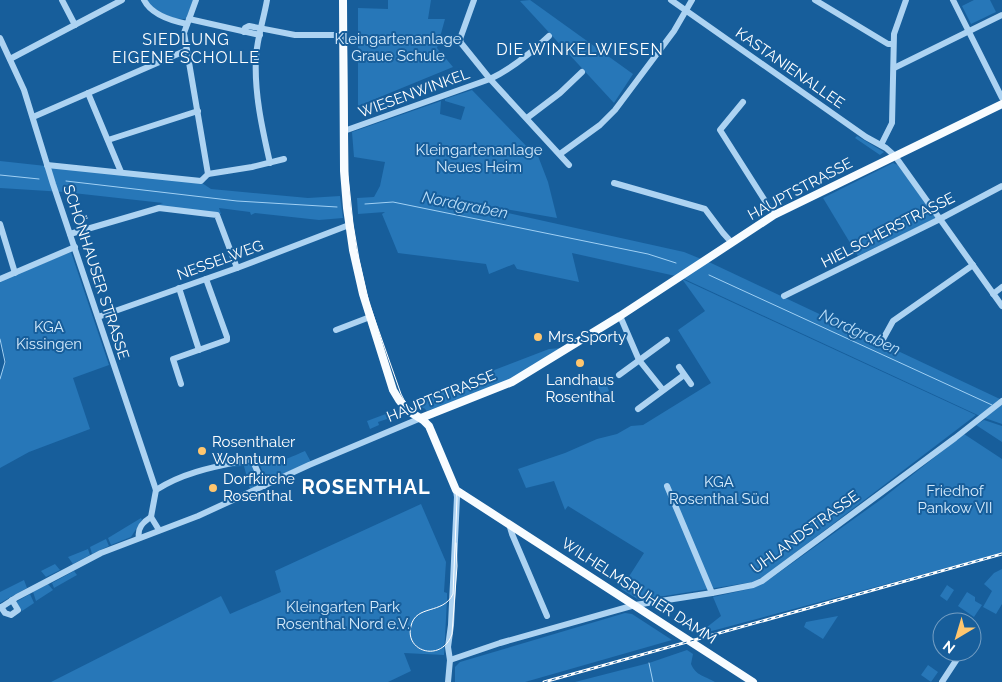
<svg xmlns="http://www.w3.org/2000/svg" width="1002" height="682" font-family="Raleway,sans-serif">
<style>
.green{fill:#2777b8}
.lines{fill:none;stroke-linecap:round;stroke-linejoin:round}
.stream{stroke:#a0d0f4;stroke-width:1}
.minor{stroke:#add3f2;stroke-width:6}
.major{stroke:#f8fcff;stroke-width:8}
.tram{stroke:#fff;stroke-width:1}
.rail-casing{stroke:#fff;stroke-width:3}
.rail{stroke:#175e9b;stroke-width:1;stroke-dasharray:4;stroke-linecap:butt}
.poi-dot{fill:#ffc66e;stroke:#175e9b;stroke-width:2}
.labels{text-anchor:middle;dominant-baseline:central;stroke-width:4;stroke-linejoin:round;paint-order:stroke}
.park-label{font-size:15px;fill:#d5ebfc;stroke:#175e9b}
.street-label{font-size:15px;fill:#fff;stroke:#175e9b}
.poi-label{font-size:15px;fill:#fff;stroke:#175e9b;text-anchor:start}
.neighbourhood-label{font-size:16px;letter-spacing:1px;fill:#fff;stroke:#175e9b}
.water-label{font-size:16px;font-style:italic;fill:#baddf8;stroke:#175e9b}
.district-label{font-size:20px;font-weight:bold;letter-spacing:1px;fill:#fff;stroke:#175e9b}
</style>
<rect width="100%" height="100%" fill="#175e9b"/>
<!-- green -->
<g class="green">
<path d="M148 0H193L186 19C172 20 158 12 148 3Z"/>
<path d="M388 0H431L428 19H445L437 48 453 67 358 106V8L388 9Z"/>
<path d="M530 0 633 74 614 103 520 1Z"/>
<path d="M974 0H990L996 12 971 24 962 6Z"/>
<path d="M472 90 535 155 538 156 548 182 557 218 426 195 684 252 711 263 1002 400V424L982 417 680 277 572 253 579 282 517 269 514 264 489 274 486 264 398 253 382 214 385 212 358 214 357 198 374 197 380 186 385 162 354 157 352 132 441 101 440 114 461 120 465 107 445 101V99Z"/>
<path d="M857 136 884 152 880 155 855 138Z"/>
<path d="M0 161 202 183 211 189 308 198 340 196 343 218 319 220 255 213 251 215 250 212 219 208 221 214 155 206 163 203 64 192 0 188Z"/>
<path d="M893 163 898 165 936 218 858 256 823 198Z"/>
<path d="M71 252 109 365 73 378 90 429 29 452 0 468V378L6 362 0 338V281Z"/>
<path d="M682 279 976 415 766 575 753 582 639 600 621 589 644 553 568 506 565 510 554 481 526 488 518 469 565 453 597 439 617 434 631 426 643 425 711 383 678 330 705 311Z"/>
<path d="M562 348 513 379 427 411 424 408 420 410 414 403 413 401 549 349Z"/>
<path d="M604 377 609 391 601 394 595 380Z"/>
<path d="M391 412 393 417 378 422 379 425 370 429 367 421Z"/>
<path d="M984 420 1002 426V442L976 425Z"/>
<path d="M964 434 1002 459V553L697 635 721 616 713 597 749 589 770 579 883 498Z"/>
<path d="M305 451 311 462 266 481 260 465 263 458 269 457C280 465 294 455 305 451Z"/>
<path d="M251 463 260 483V485L250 489 244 466 222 467Z"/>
<path d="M421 504 446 562 444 592 447 593V600L444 655 404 653 411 671 388 682H51L221 596 230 614 281 592 275 571Z"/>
<path d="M141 518 142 520 131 537 111 545 108 538Z"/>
<path d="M106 539 109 546 92 554 90 547Z"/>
<path d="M88 549 90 555 73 564 68 557Z"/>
<path d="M55 564 60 570 46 577 41 571Z"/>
<path d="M1002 569V604L996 614 983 607 992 591 984 584 994 573Z"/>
<path d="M74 571 77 575 54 588 52 583Z"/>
<path d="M24 580 27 588 0 603V592Z"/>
<path d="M48 584 53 590 36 601 33 592Z"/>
<path d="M947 585 954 590 947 601 940 596Z"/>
<path d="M967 592 975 597V601L982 605 974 617 958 606Z"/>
<path d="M30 594 34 603 22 611 16 602Z"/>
<path d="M625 613 632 614 672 640 525 682H455V667L460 662Z"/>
<path d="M838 616 823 639 804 627 806 622Z"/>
<path d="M687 650 693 654 691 664C696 676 705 676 715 682H575L649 663Z"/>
<path d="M928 665 938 672 931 682 921 675Z"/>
</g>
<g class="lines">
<!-- stream -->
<g class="stream">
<path d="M0 175 39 179"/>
<path d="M66 181 237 201 337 207"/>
<path d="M365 204 393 202 648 254 676 263"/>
<path d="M709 275 992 405"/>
<path d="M0 339 5 362 0 379"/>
<path d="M649 663 653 682"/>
</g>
<!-- minor -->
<g class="minor">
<path d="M62 0 75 25"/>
<path d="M144 0C151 14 172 21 187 24"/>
<path d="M267 0C264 18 257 38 256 57 254 92 262 128 270 163"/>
<path d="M474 0 460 39 461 43 490 79 569 165"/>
<path d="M671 0 866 137 886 148 895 156 1002 306"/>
<path d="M815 0 888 44H893"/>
<path d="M953 0 1002 98"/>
<path d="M189 19 260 35"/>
<path d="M244 32 245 28 249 26 295 35H343"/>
<path d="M0 38 24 90 53 184 156 490 151 517C143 522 137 528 139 538"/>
<path d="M10 59 122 0"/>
<path d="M894 68 1002 15"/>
<path d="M88 93 121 172"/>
<path d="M743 102 720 130 774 215"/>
<path d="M33 117 187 50"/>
<path d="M527 118 560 93 582 72"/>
<path d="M344 131 490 79C513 68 531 53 549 36"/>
<path d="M108 140 198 111"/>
<path d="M881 145 892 123 894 34 906 0"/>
<path d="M560 154 600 125 615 110 674 31 692 0"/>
<path d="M47 165 201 181 208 174 184 33 196 0"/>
<path d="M208 174 252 167 284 159"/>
<path d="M614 183 705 209 723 233 732 243"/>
<path d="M0 224 15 273"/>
<path d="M70 234 159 208 217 215 237 268"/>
<path d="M0 279 75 247"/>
<path d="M179 288 199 350"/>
<path d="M993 294 1002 287"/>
<path d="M784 296 936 221 1002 186"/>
<path d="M620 316 639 360 663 390"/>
<path d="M98 317 237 268 349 225"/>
<path d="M336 330 370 317"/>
<path d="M882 341 893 321 973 265"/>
<path d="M679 367 691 384"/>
<path d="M619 375 667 340"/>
<path d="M181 384 173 359 227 340V337L206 279"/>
<path d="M638 409 684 375"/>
<path d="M667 486 712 593"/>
<path d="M156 490C185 471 219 466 252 459L264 486"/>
<path d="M151 517 159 530"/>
<path d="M509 524 512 534 547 616"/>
<path d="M1 607 5 613 11 615 18 610 12 600"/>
<path d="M0 608 17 597 101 553 198 516 309 465 421 418"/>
<path d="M450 660 500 643 635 605 712 593 753 585 762 581 955 438 1002 401"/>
<path d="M448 682 450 660 448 647 451 625 457 497 456 490"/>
<path d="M942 682 959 656 964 652"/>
</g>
<!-- major -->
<g class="major">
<path d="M343 0 344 171 347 208 353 250 363 294 393 390 399 400 407 410 423 420 429 426 456 490 753 682"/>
<path d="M421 418 512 382 620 316 774 215 1002 104"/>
</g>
<!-- tram -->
<path class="tram" d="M346 0 348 175 353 224 359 259 369 303 401 394C407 409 422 415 430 428L456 490 457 498 453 594C443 615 416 604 411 626 404 652 442 663 452 634L457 566 456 543"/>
<defs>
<path id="rail" d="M544 682 1002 554"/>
</defs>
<!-- rail casing -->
<use href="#rail" class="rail-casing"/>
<!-- rail -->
<use href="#rail" class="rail"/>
</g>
<!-- markers -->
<g class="poi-dot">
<circle cx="538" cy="337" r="5"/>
<circle cx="580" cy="363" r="5"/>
<circle cx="202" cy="451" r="5"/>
<circle cx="213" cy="488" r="5"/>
</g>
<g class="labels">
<!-- park labels -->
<g class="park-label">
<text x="398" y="39">Kleingartenanlage<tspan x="398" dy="17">Graue Schule</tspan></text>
<text x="479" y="150">Kleingartenanlage<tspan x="479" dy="17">Neues Heim</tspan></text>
<text x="49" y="327">KGA<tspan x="49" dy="17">Kissingen</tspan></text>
<text x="719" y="482">KGA<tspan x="719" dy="17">Rosenthal Süd</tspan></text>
<text x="955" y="491">Friedhof<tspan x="955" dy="17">Pankow VII</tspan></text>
<text x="343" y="607">Kleingarten Park<tspan x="343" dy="17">Rosenthal Nord e.V.</tspan></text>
</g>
<!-- street labels -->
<g class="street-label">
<text transform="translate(790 68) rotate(35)">KASTANIENALLEE</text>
<text transform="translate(414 93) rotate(-20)">WIESENWINKEL</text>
<text transform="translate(800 189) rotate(-28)">HAUPTSTRASSE</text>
<text transform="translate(888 230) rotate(-27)">HIELSCHERSTRASSE</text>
<text transform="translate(220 260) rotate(-20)">NESSELWEG</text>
<text transform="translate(96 272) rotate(72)">SCHÖNHAUSER STRASSE</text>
<text transform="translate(441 396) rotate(-22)">HAUPTSTRASSE</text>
<text transform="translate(805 532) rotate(-36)">UHLANDSTRASSE</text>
<text transform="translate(639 591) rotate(33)">WILHELMSRUHER DAMM</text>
</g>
<!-- poi labels -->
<g class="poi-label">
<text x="548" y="337">Mrs. Sporty</text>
<text x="580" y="380" text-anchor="middle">Landhaus<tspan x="580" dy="17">Rosenthal</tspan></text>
<text x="212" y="442">Rosenthaler<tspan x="212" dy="17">Wohnturm</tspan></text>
<text x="223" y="479">Dorfkirche<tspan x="223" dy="17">Rosenthal</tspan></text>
</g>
<!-- neighbourhood labels -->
<g class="neighbourhood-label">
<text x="186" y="39">SIEDLUNG<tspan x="186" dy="18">EIGENE SCHOLLE</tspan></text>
<text x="580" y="49">DIE WINKELWIESEN</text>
</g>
<!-- water labels -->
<g class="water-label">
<text transform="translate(465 205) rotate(11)">Nordgraben</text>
<text transform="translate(860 332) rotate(25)">Nordgraben</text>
</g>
<!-- district labels -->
<g class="district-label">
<text x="366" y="487">ROSENTHAL</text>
</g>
</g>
<!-- north arrow -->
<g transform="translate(957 637) rotate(218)"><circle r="24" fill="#175e9b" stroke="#749ec3"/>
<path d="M0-4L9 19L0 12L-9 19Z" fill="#ffc66e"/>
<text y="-8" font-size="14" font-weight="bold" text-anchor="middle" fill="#ffffff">N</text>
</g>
</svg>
